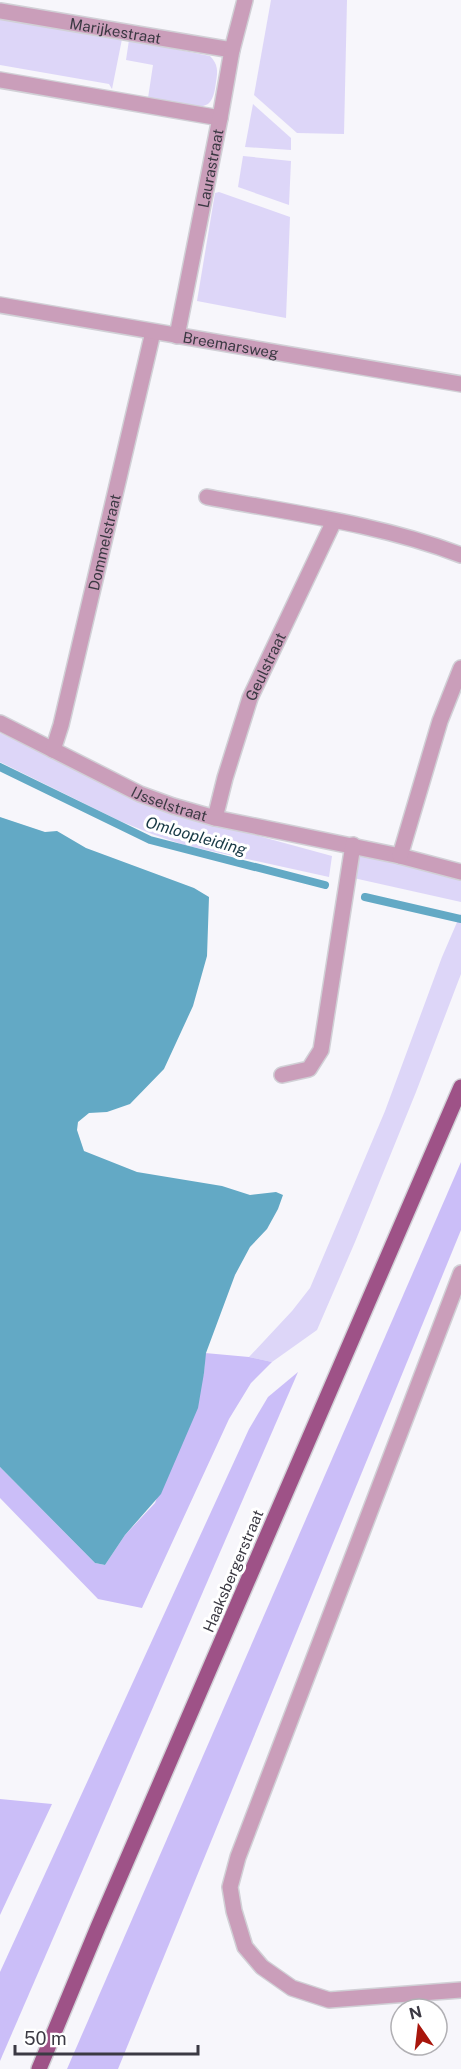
<svg xmlns="http://www.w3.org/2000/svg" width="461" height="2069" font-family="'Public Sans',sans-serif">
<style>
.green{fill:#ddd6f8}
.forest{fill:#cbbef8}
.water{fill:#63a9c5}
.lines{fill:none;stroke-linecap:round;stroke-linejoin:round}
.stream{stroke:#63a9c5;stroke-width:8}
.minor-casing{stroke:#d1d0d6;stroke-width:18}
.tertiary-casing{stroke:#d1d0d6;stroke-width:18}
.primary-casing{stroke:#d1d0d6;stroke-width:18}
.minor{stroke:#ca9eba;stroke-width:15}
.tertiary{stroke:#ca9eba;stroke-width:15}
.primary{stroke:#9e5287;stroke-width:15}
.labels{text-anchor:middle;dominant-baseline:central;stroke-width:6;stroke-linejoin:round;paint-order:stroke}
.street-label{font-size:15px;fill:#3b3943;stroke:#fff}
.water-label{font-size:16px;font-style:italic;fill:#183945;stroke:#fff}
</style>
<rect width="100%" height="100%" fill="#f7f6fb"/>
<!-- green -->
<g class="green">
<path d="M271 0H347L344 134 297 133 254 95Z"/>
<path d="M0 18 122 39 112 89 109 84 0 65Z"/>
<path d="M129 40 210 56C218 64 218 71 216 82 215 89 214 99 208 104 198 111 161 101 148 98L153 65 126 60Z"/>
<path d="M253 104 291 138V150L245 147Z"/>
<path d="M243 156 291 161 289 205 238 187Z"/>
<path d="M219 192 290 217 286 318 197 301 215 193Z"/>
<path d="M0 733 163 810 332 856 329 877 184 845 152 834 120 821 0 762Z"/>
<path d="M354 848 461 873V902L349 877Z"/>
<path d="M461 913V974L416 1092 355 1242 317 1330 272 1362 249 1357 292 1311 310 1288 385 1111 442 957Z"/>
</g>
<!-- forest -->
<g class="forest">
<path d="M461 1162V1230L118 2069H67Z"/>
<path d="M205 1353 249 1357 272 1362 251 1383 229 1419 142 1608 98 1599 0 1498V1467L95 1563 105 1565 125 1535 155 1503 204 1373Z"/>
<path d="M298 1372 0 2061V1972L249 1429 268 1397Z"/>
<path d="M0 1799 52 1804 0 1915Z"/>
</g>
<!-- water -->
<path class="water" d="M0 817 45 832 57 831 86 848 194 888 209 897 207 956 193 1006 164 1069 130 1104 107 1112 89 1113 78 1122 77 1130 84 1151 137 1172 222 1186 250 1195 276 1192 283 1195 278 1209 267 1229 250 1247 235 1275 206 1353 204 1373 198 1408 161 1494 125 1535 105 1565 95 1563 0 1467Z"/>
<g class="lines">
<!-- stream -->
<g class="stream">
<path d="M0 767 150 840 325 885"/>
<path d="M365 897 461 919"/>
</g>
<defs>
<g id="minor">
<path id="s1" d="M0 11 232 50"/>
<path d="M0 80 220 118"/>
<path id="s2" d="M177 336 220 118 232 50 245 0"/>
<path d="M207 497C292 513 380 524 461 555"/>
<path id="s3" d="M0 723 140 794 173 806 215 818 400 856 461 872"/>
<path id="s4" d="M53 750 61 725 153 332"/>
<path id="s5" d="M215 818 225 778 250 698 334 521"/>
<path d="M400 856 440 721 461 668"/>
<path d="M282 1075 309 1069 321 1050 353 845"/>
<path d="M461 1273 238 1857 230 1887 234 1911 245 1947 262 1967 292 1988 329 2000 461 1990"/>
</g>
<g id="tertiary">
<path id="s6" d="M0 305 461 384"/>
</g>
<path id="primary" d="M39 2069 98 1927 461 1087"/>
</defs>
<!-- minor casing -->
<use href="#minor" class="minor-casing"/>
<!-- tertiary casing -->
<use href="#tertiary" class="tertiary-casing"/>
<!-- primary casing -->
<use href="#primary" class="primary-casing"/>
<!-- minor -->
<use href="#minor" class="minor"/>
<!-- tertiary -->
<use href="#tertiary" class="tertiary"/>
<!-- primary -->
<use href="#primary" class="primary"/>
</g>
<g class="labels">
<!-- street labels -->
<g class="street-label">
<text stroke="none"><textPath href="#s1" startOffset="117">Marijkestraat</textPath></text>
<text stroke="none"><textPath href="#s2" startOffset="171">Laurastraat</textPath></text>
<text stroke="none"><textPath href="#s6" startOffset="234">Breemarsweg</textPath></text>
<text stroke="none"><textPath href="#s4" startOffset="214">Dommelstraat</textPath></text>
<text stroke="none"><textPath href="#s5" startOffset="160">Geulstraat</textPath></text>
<text stroke="none"><textPath href="#s3" startOffset="188">IJsselstraat</textPath></text>
<text transform="translate(233 1571) rotate(-67)">Haaksbergerstraat</text>
</g>
<!-- water labels -->
<g class="water-label">
<text transform="translate(196 836) rotate(16)">Omloopleiding</text>
</g>
</g>
<!-- north arrow -->
<g transform="translate(419 2027) rotate(346)"><circle r="28" fill="#ffffff" stroke="#b1b0b4" stroke-width="1.5"/>
<path d="M0-4.5L10 22L0 15L-10 22Z" fill="#a8160c"/>
<text y="-9" font-size="16" font-weight="bold" text-anchor="middle" fill="#3b3943">N</text>
</g>
<!-- scale -->
<path d="M15 2045v9h183v-9" fill="none" stroke="#3b3943" stroke-width="3"/>
<text x="24" y="2045" font-size="18" fill="#3b3943" stroke="#ffffff" stroke-width="4.5" paint-order="stroke">50 m</text>
</svg>
